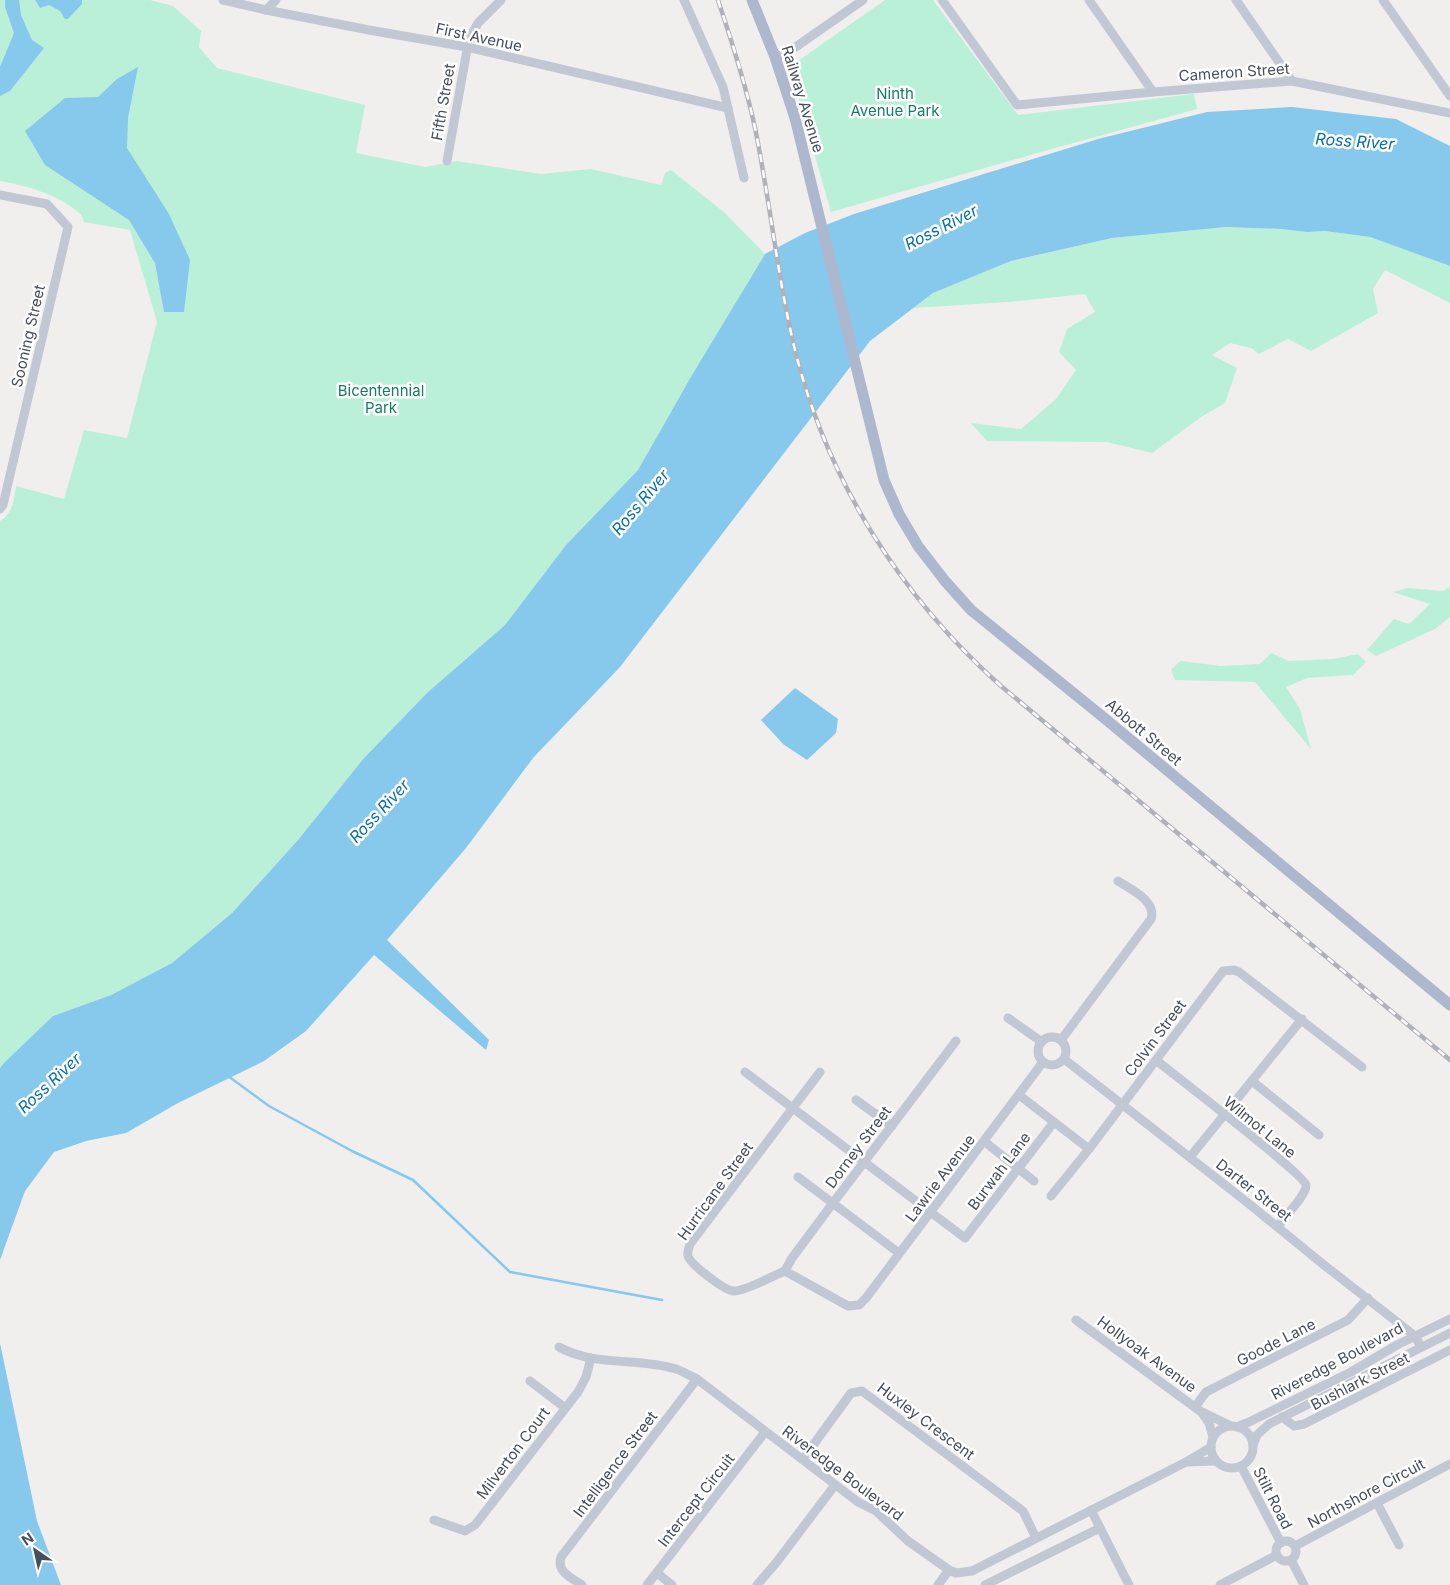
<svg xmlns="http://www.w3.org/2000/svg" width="1450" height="1585" font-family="Inter,sans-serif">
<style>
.green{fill:#bbf0d8}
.water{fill:#87c8ed}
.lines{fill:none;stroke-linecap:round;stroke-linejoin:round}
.stream{stroke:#87c8ed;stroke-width:2.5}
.minor{stroke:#c1c8d4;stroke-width:9}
.major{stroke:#adb8ce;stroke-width:11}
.rail-casing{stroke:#b0b2b9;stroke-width:4.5}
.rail{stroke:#fff;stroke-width:2.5;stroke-dasharray:8;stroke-linecap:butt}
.labels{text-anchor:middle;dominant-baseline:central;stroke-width:5;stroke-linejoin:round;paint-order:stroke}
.street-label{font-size:15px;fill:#464e5c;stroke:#fff}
.park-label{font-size:15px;fill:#157f5b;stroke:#fff}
.water-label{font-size:16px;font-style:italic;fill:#096fab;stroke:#fff}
</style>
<rect width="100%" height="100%" fill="#f1eeee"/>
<!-- green -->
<g class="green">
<path d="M0 0H150L173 6 201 31 199 47 217 68 365 105 356 153 425 167 457 161 541 174 591 169 661 185 665 173 671 170 725 213 765 254 692 375 638 470 566 545 505 625 427 693 364 758 298 840 232 913 172 963 111 995 53 1016 0 1068V521C13 513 14 500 16 486L64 499 84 430 127 438 157 322 130 230 84 222C83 218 81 214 78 212 59 195 25 185 0 181Z"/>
<path d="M885 0H933L1018 115 1194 94 1197 109 1041 152 831 212 792 76 795 63Z"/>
<path d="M1226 227 1281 229 1307 232 1325 231 1370 237 1450 266V303L1385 270 1373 289 1378 313 1311 351 1288 339 1259 354 1251 348 1230 343 1212 355 1237 368 1225 403 1201 417 1152 453 1107 442 987 441 971 423 1021 429 1056 399 1076 370 1059 352 1067 329 1095 312 1085 294 1008 302 913 308 933 293 1011 261 1112 238Z"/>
<path d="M1450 587V617L1435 629 1376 656 1367 650 1394 619 1409 624 1430 604 1393 592 1408 588 1443 591Z"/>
<path d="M1271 653 1289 661 1333 659 1358 654 1366 662 1353 675 1307 678 1286 687 1300 709 1311 749 1255 682 1175 680 1171 670 1180 661 1221 666 1260 664Z"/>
</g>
<!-- water -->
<g class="water">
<path d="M5 0H19L21 15 32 40 44 48 10 91 0 96V67L14 33 5 7Z"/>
<path d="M35 0H82V4L68 19H65L60 11 49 5 40 8Z"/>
<path d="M138 67 128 118 127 148 169 214 190 260 184 312H164L155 263 129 220 45 165 25 131 65 98 98 97 117 79Z"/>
<path d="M1292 107 1396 119 1450 146V266L1370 237 1325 231 1307 232 1281 229 1226 227 1112 238 1011 261 933 293 870 341 620 667 533 758 466 848 387 940 489 1040 486 1050 374 955 306 1031 264 1061 178 1103 126 1133 86 1141 54 1152 25 1191 0 1260V1273V1068L4 1063 53 1016 111 995 172 963 232 913 298 840 364 758 427 693 505 625 566 545 638 470 692 375 765 254 805 233 854 214 1098 139 1207 112Z"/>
<path d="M795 688 838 719 836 733 807 760 783 744 761 720Z"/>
<path d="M0 1343 37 1521 61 1585H0Z"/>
</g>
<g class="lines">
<!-- stream -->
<path class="stream" d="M228 1076 269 1106 352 1151 413 1180 510 1272 662 1300"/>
<!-- minor -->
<g class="minor">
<path d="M223 0 266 10 369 30 467 47 728 108"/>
<path d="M684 0 723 87 744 178"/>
<path d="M942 0 1017 105 1153 92 1292 81 1450 113"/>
<path d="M1089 0 1153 92"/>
<path d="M1236 0 1292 81"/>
<path d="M1383 0 1450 96"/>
<path d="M266 10 276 0"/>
<path d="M775 57 787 53 863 0"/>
<path d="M447 161 469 39 478 23 501 0"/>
<path d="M0 195 47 204 68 227 3 505 0 509"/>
<path d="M1008 1018 1042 1042"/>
<circle cx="1052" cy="1051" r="14"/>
<path d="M1061 1040 1151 919C1157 901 1130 889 1118 881"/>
<path d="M1064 1059 1248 1203 1324 1265 1415 1336 1421 1347"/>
<path d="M1156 1060C1174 1075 1304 1174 1306 1185 1307 1194 1284 1218 1278 1226"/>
<path d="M745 1072 965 1238 1054 1122"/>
<path d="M820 1072 690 1244C689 1248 687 1252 688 1256 690 1264 725 1291 734 1291 746 1291 772 1276 785 1271L848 1306 859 1305 866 1298 1043 1062"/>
<path d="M1252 1081 1319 1135"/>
<path d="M1019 1095 1089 1149"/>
<path d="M856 1100 892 1126"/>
<path d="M985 1142 1034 1181"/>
<path d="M1190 1157 1302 1019"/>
<path d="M798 1177 899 1253"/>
<path d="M1051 1196 1089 1149 1223 971 1234 970 1239 972 1362 1067"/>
<path d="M785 1271 792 1258 833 1203 956 1041"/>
<path d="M1076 1320 1200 1411 1231 1426"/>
<path d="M559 1347C595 1367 638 1357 676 1369 683 1371 690 1376 697 1379L858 1502 876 1511 908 1541 949 1570 956 1573 972 1571 1186 1462 1211 1447"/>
<path d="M530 1381 564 1407"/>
<path d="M1195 1407 1206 1392 1348 1320 1368 1298"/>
<path d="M1202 1413 1209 1423 1213 1437"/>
<path d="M1282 1417 1294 1426 1304 1424 1450 1350"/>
<circle cx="1232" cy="1447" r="21"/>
<path d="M1237 1427 1249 1422 1351 1372 1397 1345 1450 1319"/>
<path d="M1253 1445 1257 1435 1269 1424 1450 1333"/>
<path d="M803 1459 851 1393 862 1391 1023 1511 1036 1538"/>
<path d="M1186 1462 1216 1461"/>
<path d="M1241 1466 1281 1543"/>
<path d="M1377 1503 1399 1545"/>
<path d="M1091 1510 1129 1585"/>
<path d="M434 1520 465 1531 475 1525 578 1392 586 1377 591 1358"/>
<circle cx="1286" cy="1551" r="10"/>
<path d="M1295 1546 1450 1464"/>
<path d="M1291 1560 1304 1585"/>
<path d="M657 1573 672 1585"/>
<path d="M582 1585C572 1578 556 1572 561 1557L697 1379"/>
<path d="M647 1585 765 1432"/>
<path d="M757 1585 776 1563 835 1485"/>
<path d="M938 1585 949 1570"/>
<path d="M985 1585 1100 1528"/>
<path d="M1220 1585 1277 1555"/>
</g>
<!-- major -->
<path class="major" d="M752 0 775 57 795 118 884 480 899 514 918 546 945 581 971 610 1103 717 1450 1005"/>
<defs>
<path id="rail" d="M718 0C732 42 746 85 755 128 770 201 777 274 794 346 826 479 900 596 1001 686L1450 1060"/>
</defs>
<!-- rail casing -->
<use href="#rail" class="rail-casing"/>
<!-- rail -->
<use href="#rail" class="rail"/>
</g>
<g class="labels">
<!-- street labels -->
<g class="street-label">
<text transform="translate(479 37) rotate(12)">First Avenue</text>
<text transform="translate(1234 72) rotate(-4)">Cameron Street</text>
<text transform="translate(803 99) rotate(73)">Railway Avenue</text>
<text transform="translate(443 102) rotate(-80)">Fifth Street</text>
<text transform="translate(28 336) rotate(-77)">Sooning Street</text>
<text transform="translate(1144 732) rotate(40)">Abbott Street</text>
<text transform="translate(1155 1038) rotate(-53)">Colvin Street</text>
<text transform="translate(1260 1127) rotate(39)">Wilmot Lane</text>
<text transform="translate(858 1147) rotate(-53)">Dorney Street</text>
<text transform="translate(999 1171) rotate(-53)">Burwah Lane</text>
<text transform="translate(940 1178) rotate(-53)">Lawrie Avenue</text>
<text transform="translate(1254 1190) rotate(38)">Darter Street</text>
<text transform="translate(715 1191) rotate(-54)">Hurricane Street</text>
<text transform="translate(1276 1342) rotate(-27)">Goode Lane</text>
<text transform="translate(1147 1354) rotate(36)">Hollyoak Avenue</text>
<text transform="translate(1337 1361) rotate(-28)">Riveredge Boulevard</text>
<text transform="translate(1360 1381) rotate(-27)">Bushlark Street</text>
<text transform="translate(926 1421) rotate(37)">Huxley Crescent</text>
<text transform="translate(513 1453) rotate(-53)">Milverton Court</text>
<text transform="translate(615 1464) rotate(-53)">Intelligence Street</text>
<text transform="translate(843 1473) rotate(37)">Riveredge Boulevard</text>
<text transform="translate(1366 1493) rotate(-28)">Northshore Circuit</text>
<text transform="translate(1273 1498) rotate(63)">Stilt Road</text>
<text transform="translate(696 1500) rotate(-52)">Intercept Circuit</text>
</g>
<!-- park labels -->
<g class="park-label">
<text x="895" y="93">Ninth<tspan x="895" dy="17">Avenue Park</tspan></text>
<text x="381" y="390">Bicentennial<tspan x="381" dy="17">Park</tspan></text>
</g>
<!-- water labels -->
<g class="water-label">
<text transform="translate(1355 141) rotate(4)">Ross River</text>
<text transform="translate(941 227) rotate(-27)">Ross River</text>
<text transform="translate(640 502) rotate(-50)">Ross River</text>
<text transform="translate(379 811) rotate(-47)">Ross River</text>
<text transform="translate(49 1083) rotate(-43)">Ross River</text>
</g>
</g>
<!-- north arrow -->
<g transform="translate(35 1550) rotate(326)" stroke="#ffffff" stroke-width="4" paint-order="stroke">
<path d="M0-4L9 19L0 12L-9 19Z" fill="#464e5c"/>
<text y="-8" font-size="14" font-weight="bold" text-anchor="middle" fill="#464e5c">N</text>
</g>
</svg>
